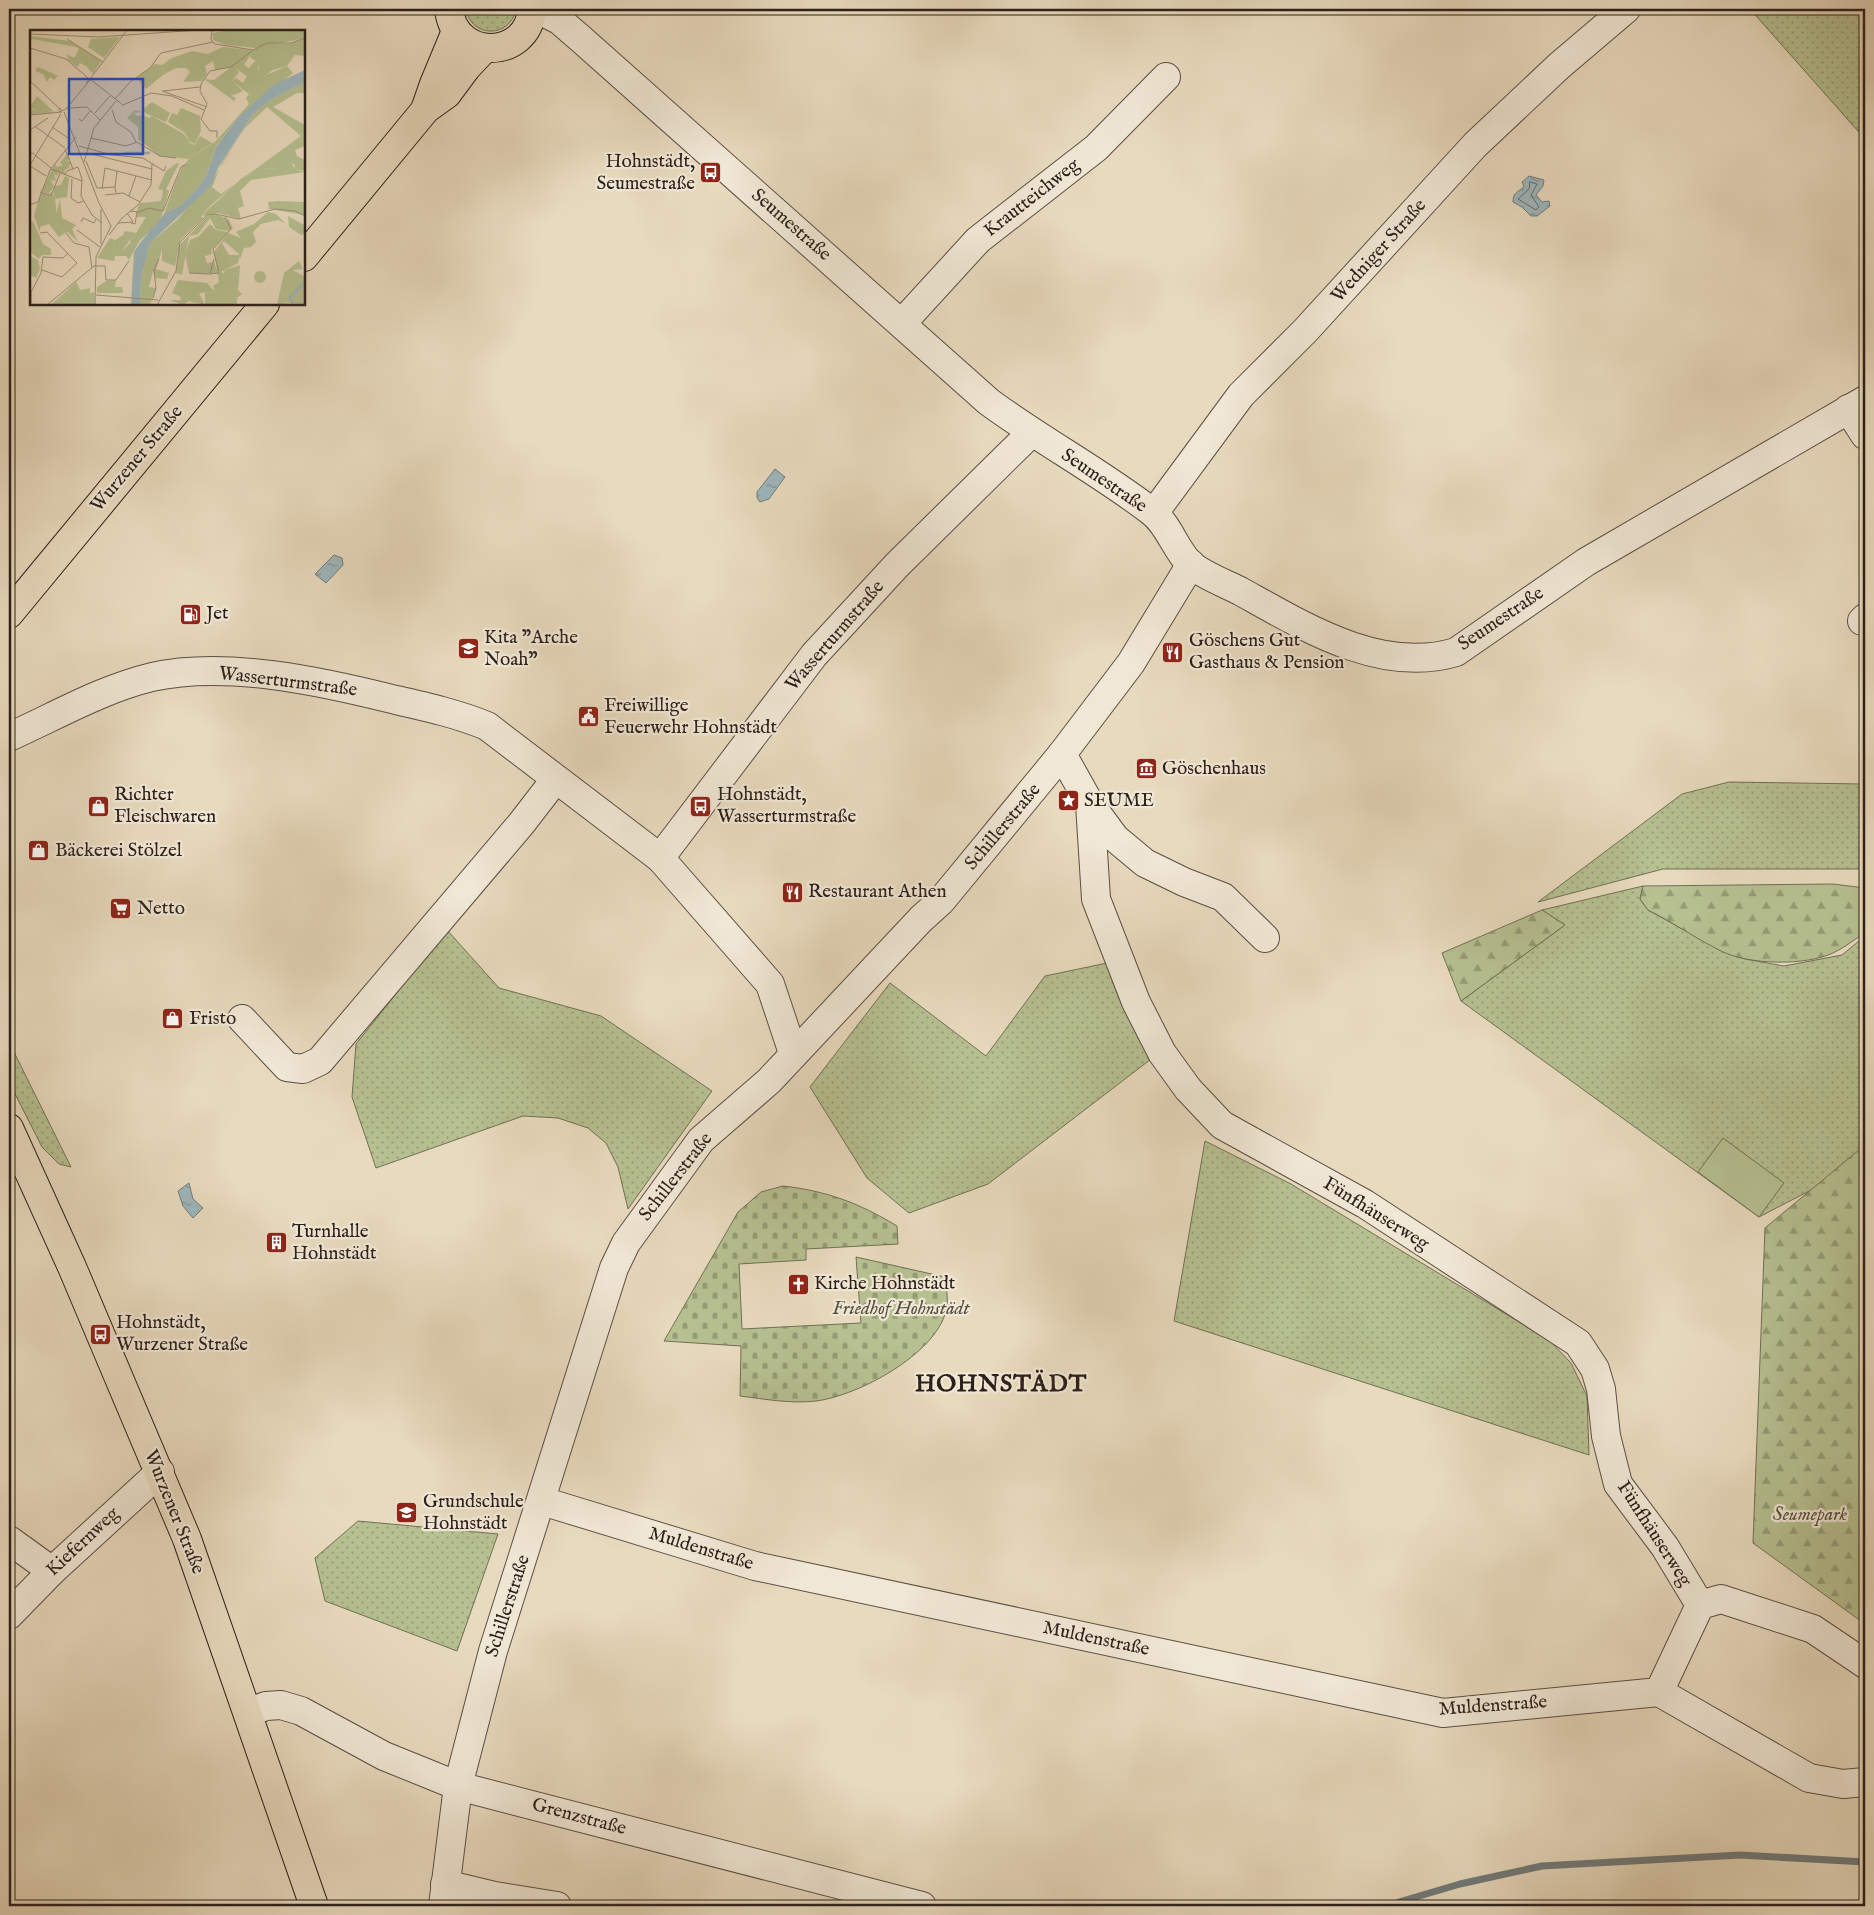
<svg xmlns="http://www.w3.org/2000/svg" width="1874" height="1915" font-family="'IM FELL English',serif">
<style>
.green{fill:url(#green-dots);stroke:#717056}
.forest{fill:url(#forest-firs);stroke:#717056}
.cemetery{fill:url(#cemetery-stones);stroke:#717056}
.pitch{fill:#b6c091;stroke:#717056}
.water{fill:url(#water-ripples);stroke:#707b7c}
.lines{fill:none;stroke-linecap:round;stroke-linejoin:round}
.shore{stroke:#646c6c;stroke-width:1}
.stream{stroke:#707b7c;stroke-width:7}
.street-casing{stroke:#5b4e44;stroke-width:30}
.primary-casing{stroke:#2c201b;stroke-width:30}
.street{stroke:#f0e7d5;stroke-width:28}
.primary{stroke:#e8dabe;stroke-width:28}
.labels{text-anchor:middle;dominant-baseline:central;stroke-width:4.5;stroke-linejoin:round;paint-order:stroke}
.poi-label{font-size:19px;fill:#2c201b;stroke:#f0e7d5;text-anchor:start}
.street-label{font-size:19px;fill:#2c201b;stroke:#f0e7d5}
.park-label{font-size:19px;font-style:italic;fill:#55503e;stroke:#f0e7d5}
.district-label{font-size:24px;font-weight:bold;letter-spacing:1px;fill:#2c201b;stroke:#f0e7d5}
.inset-river{fill:none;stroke:#9db7bd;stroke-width:2.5}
.inset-road{fill:none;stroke:#9d907d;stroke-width:1}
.view{fill:#1d4ed8;fill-opacity:0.15;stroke:#1d4ed8;stroke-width:2.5}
.inset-edge{fill:none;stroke:#2c201b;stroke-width:2.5}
</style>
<defs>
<pattern id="green-dots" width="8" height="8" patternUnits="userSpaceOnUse" patternTransform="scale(1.25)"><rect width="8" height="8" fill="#b6c091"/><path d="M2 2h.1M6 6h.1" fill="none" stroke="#949c76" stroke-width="1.8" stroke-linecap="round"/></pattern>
<pattern id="forest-firs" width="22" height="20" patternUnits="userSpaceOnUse" patternTransform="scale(1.25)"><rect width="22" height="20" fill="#b6c091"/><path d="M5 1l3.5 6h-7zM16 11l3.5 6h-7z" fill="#949c76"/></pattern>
<pattern id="cemetery-stones" width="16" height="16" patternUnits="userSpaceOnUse" patternTransform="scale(1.25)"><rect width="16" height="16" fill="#b6c091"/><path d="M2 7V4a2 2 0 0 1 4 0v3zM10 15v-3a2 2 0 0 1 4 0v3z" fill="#949c76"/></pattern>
<pattern id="water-ripples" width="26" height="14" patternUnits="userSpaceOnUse" patternTransform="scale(1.25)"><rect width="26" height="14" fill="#9db7bd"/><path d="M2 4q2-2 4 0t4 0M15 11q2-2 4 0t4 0" fill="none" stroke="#809499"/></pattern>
</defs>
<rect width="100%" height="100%" fill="#e8dabe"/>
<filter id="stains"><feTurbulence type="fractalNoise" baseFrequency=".004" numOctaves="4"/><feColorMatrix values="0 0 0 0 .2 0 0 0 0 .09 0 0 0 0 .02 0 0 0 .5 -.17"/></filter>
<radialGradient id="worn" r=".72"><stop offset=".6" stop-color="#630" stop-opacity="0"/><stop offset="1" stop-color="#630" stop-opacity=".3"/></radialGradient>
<!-- green -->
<g class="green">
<path d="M466 9H516C511 38 471 39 466 9Z"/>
<path d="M1750 9H1865V139Z"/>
<path d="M1729 782 1863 784 1865 786V869H1663L1538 902 1682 794Z"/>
<path d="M1643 886 1640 899 1648 910 1722 951 1745 959 1784 966 1842 955 1865 936V1162L1759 1217 1461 1001 1565 925 1542 910Z"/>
<path d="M447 930 499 988 601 1016 712 1091 628 1209 618 1167 606 1143 588 1128 558 1118 523 1116 376 1168 352 1097 356 1044Z"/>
<path d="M1112 962 1155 1056 988 1184 909 1213 867 1178 810 1087 890 983 986 1056 1045 976Z"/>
<path d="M9 1042 71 1167 59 1164 42 1147 9 1082Z"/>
<path d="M1205 1141 1291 1184 1549 1340 1571 1363 1587 1396 1589 1455 1174 1321Z"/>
<path d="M358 1521 498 1534 457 1651 325 1601 315 1558Z"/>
</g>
<!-- forest -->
<g class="forest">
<path d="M1833 884 1865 888V933C1855 939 1844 948 1833 953 1805 966 1749 965 1721 951 1696 939 1673 922 1648 910L1640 899 1643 886Z"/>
<path d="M1542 910 1565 925 1461 1001 1442 953Z"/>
<path d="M1865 1145V1624L1753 1543 1765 1228Z"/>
</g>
<!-- cemetery -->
<path class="cemetery" d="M783 1186C827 1191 859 1203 897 1226L898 1244 806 1249V1260L739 1264 742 1329 861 1323 856 1257 945 1277C946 1287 949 1301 946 1311 935 1355 857 1396 816 1401 790 1404 765 1399 740 1396L741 1346 664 1341 738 1212 761 1192Z"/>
<!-- pitch -->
<path class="pitch" d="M1723 1138 1784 1183 1759 1217 1698 1172Z"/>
<!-- water -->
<g class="water">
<path d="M1529 176 1544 180 1543 186 1536 195 1542 202 1549 201 1550 206 1537 216H1531L1522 207 1513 202C1513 191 1519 193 1524 186L1522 182Z"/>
<path d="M775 469 785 477 769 499 760 502 757 498V492Z"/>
<path d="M334 555 342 558 343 565 326 583 315 574Z"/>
<path d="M189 1183 193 1199 203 1208 193 1218 183 1206 178 1191Z"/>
</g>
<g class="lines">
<!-- shore -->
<path class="shore" d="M1530 182 1537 184 1531 195 1539 207 1536 210 1518 199 1529 189Z"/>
<!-- stream -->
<path class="stream" d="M1399 1902 1460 1884 1542 1866 1740 1855 1865 1862"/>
<defs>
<g id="street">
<path d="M537 9 559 20 581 39 989 402C1042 441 1100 472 1152 512 1169 525 1175 549 1190 564 1201 574 1226 584 1240 591 1303 626 1381 675 1456 652L1586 562 1865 400"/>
<path d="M902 323 978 240 1096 148 1166 77"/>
<path d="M1848 409 1865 435"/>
<path d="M1154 513 1241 395 1305 331 1475 145 1559 66 1626 9"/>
<path d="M1862 621 1865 618"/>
<path d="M9 737C56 716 102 689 152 677 226 660 324 682 396 700 427 707 458 714 487 726L660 858 770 984 793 1053"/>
<path d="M1062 754 1090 804 1115 838 1145 863 1184 882 1223 897 1265 938"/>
<path d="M1090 804 1096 899 1136 1002 1162 1053 1188 1089 1222 1125 1365 1204 1578 1343 1595 1369 1601 1389 1606 1436 1618 1484 1665 1547 1700 1605"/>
<path d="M660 858 814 655 897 565 1031 433"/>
<path d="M242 1019 287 1067 303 1069 320 1061 521 824 555 780"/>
<path d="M542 1501 755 1566 1443 1713 1659 1692 1700 1605 1721 1599 1813 1629 1865 1664"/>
<path d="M9 1540 52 1571"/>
<path d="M9 1615 52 1571 160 1472"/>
<path d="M1659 1692 1809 1778 1843 1784 1865 1782"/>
<path d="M249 1712 266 1706 281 1705 301 1711 384 1756 458 1786 922 1906"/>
<path d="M445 1884 495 1896 557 1906"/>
<path d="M443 1906 458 1786 493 1651 614 1268 626 1243 701 1140 769 1081 921 919 941 901 1062 754 1131 663 1191 564"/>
</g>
<g id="primary">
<path d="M449 9C454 61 528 61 532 9"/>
<path d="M426 107 434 84 456 31"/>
<path d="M304 257 426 109 447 94 467 67 485 48"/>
<path d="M9 614 265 304"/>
<path d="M9 1128 72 1267 187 1539 314 1906"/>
</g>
</defs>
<!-- street casing -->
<use href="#street" class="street-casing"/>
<!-- primary casing -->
<use href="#primary" class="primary-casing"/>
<!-- street -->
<use href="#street" class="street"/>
<!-- primary -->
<use href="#primary" class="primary"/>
</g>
<!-- icons -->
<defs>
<symbol id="bus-square" viewBox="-11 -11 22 22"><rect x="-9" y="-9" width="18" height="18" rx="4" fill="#8f2418" stroke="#f0e7d5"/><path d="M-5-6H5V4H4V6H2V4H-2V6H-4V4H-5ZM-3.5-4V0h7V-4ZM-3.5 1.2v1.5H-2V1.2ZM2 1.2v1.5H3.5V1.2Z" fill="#fff"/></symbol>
<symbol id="fuel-square" viewBox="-11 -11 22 22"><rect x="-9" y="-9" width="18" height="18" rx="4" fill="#8f2418" stroke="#f0e7d5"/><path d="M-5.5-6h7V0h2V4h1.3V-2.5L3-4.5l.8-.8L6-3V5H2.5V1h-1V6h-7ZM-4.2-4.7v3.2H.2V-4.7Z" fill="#fff"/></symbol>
<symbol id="school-square" viewBox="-11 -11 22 22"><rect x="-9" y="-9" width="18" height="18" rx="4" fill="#8f2418" stroke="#f0e7d5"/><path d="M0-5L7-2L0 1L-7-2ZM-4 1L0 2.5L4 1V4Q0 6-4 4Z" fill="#fff"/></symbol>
<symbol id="restaurant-square" viewBox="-11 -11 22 22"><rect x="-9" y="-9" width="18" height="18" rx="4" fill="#8f2418" stroke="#f0e7d5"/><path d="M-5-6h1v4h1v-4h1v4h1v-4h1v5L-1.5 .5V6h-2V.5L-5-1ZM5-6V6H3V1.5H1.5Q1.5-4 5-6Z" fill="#fff"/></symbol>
<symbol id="civic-square" viewBox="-11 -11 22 22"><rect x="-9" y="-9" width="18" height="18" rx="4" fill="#8f2418" stroke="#f0e7d5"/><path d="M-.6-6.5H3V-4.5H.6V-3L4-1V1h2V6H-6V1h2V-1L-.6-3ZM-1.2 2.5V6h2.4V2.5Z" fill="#fff"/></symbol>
<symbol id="museum-square" viewBox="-11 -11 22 22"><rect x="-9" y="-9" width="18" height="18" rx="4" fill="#8f2418" stroke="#f0e7d5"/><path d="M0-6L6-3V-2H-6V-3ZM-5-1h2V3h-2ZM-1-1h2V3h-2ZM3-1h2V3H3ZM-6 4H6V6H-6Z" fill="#fff"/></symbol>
<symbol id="sight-square" viewBox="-11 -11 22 22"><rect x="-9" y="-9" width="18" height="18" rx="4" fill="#8f2418" stroke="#f0e7d5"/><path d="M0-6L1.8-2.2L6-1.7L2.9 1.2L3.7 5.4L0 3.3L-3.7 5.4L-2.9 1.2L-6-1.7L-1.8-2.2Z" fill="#fff"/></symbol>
<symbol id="shop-square" viewBox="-11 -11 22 22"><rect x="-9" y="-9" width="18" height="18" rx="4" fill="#8f2418" stroke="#f0e7d5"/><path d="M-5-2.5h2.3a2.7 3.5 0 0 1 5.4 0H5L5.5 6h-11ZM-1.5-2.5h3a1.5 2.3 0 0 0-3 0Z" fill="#fff"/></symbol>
<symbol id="supermarket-square" viewBox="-11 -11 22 22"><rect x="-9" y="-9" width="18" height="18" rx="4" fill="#8f2418" stroke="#f0e7d5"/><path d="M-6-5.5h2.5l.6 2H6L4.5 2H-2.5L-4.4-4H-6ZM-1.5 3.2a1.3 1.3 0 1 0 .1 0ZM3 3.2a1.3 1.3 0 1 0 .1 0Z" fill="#fff"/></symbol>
<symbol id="building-square" viewBox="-11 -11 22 22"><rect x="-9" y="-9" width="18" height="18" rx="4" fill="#8f2418" stroke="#f0e7d5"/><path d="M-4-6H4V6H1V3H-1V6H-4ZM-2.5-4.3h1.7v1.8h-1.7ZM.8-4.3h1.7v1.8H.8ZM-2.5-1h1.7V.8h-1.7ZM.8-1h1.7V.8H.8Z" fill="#fff"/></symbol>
<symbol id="church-square" viewBox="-11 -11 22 22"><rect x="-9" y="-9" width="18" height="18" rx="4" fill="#8f2418" stroke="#f0e7d5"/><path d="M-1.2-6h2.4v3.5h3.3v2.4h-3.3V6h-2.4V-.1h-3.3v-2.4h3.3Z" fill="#fff"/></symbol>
</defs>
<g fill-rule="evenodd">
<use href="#bus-square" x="698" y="160" width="25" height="25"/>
<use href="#fuel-square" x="178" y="602" width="25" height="25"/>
<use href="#school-square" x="456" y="636" width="25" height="25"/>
<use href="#restaurant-square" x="1160" y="640" width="25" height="25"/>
<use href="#civic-square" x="576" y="704" width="25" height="25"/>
<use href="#museum-square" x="1134" y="756" width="25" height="25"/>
<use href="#sight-square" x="1056" y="788" width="25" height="25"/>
<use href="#shop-square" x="86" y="794" width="25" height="25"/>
<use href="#bus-square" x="688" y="794" width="25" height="25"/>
<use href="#shop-square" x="26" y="838" width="25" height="25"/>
<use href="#restaurant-square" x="780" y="880" width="25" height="25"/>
<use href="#supermarket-square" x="108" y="896" width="25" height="25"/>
<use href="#shop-square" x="160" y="1006" width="25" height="25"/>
<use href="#building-square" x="264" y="1230" width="25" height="25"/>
<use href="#church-square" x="786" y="1272" width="25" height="25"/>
<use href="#bus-square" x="88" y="1322" width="25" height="25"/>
<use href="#school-square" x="394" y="1500" width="25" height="25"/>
</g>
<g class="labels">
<!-- poi labels -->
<g class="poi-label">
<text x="695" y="162" text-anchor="end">Hohnstädt,<tspan x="695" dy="22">Seumestraße</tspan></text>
<text x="206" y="614">Jet</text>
<text x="484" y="638">Kita "Arche<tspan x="484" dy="22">Noah"</tspan></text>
<text x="1189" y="641">Göschens Gut<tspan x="1189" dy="22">Gasthaus &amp; Pension</tspan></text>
<text x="604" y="706">Freiwillige<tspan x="604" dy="22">Feuerwehr Hohnstädt</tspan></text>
<text x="1162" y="769">Göschenhaus</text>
<text x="114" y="795">Richter<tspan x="114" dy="22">Fleischwaren</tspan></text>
<text x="717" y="795">Hohnstädt,<tspan x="717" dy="22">Wasserturmstraße</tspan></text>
<text x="1084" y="801">SEUME</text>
<text x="55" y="851">Bäckerei Stölzel</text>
<text x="808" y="892">Restaurant Athen</text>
<text x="137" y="909">Netto</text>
<text x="189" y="1019">Fristo</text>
<text x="292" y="1232">Turnhalle<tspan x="292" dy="22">Hohnstädt</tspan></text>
<text x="814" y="1284">Kirche Hohnstädt</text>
<text x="116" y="1323">Hohnstädt,<tspan x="116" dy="22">Wurzener Straße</tspan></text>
<text x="423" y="1502">Grundschule<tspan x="423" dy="22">Hohnstädt</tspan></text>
</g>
<!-- street labels -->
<g class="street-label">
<text transform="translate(1032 198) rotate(-38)">Krautteichweg</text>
<text transform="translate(791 225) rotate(41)">Seumestraße</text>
<text transform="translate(1379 251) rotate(-48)">Wedniger Straße</text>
<text transform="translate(137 459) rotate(-50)">Wurzener Straße</text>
<text transform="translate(1104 481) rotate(34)">Seumestraße</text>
<text transform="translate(1501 619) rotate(-34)">Seumestraße</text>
<text transform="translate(835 636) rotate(-49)">Wasserturmstraße</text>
<text transform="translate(288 682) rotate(7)">Wasserturmstraße</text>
<text transform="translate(1003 827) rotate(-50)">Schillerstraße</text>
<text transform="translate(676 1177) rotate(-52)">Schillerstraße</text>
<text transform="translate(1376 1214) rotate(32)">Fünfhäuserweg</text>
<text transform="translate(174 1512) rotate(68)">Wurzener Straße</text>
<text transform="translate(1654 1534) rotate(57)">Fünfhäuserweg</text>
<text transform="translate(83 1542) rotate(-43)">Kiefernweg</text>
<text transform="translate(701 1549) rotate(17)">Muldenstraße</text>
<text transform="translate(508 1606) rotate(-72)">Schillerstraße</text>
<text transform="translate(1096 1639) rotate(12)">Muldenstraße</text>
<text transform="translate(1493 1706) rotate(-4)">Muldenstraße</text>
<text transform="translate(579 1817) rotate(15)">Grenzstraße</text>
</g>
<!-- park labels -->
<g class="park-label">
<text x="901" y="1309">Friedhof Hohnstädt</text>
<text x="1810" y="1515">Seumepark</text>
</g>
<!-- district labels -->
<g class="district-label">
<text x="1001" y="1384">HOHNSTÄDT</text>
</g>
</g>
<!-- overview -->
<g transform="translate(30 30)">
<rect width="275" height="275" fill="#e8dabe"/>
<path d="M200 0H275V8L226 18 196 15 183 10V3ZM0 6 40 11 71 31 63 44 56 36 50 33 47 37 38 30 37 24 44 28 49 19 46 17 2 9 0 13ZM90 7 74 28 58 17 61 9ZM212 19 223 21 214 35 219 38 225 31 228 33V42L222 43V47L239 44 257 36 263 43 207 89 186 116 177 144 168 158 151 175 134 184 144 156 165 145 154 136 159 129 186 111 219 74 216 68 219 64 202 51 206 48 213 53 217 46 202 36 213 25ZM125 34 132 35 133 45 116 59 107 48ZM7 37 13 39 28 46 24 50 20 47 17 52 13 44 5 41ZM275 52V63H267L243 77 275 95V116L265 120 267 126 275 130V141L264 139 265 135 258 130 244 131 248 138 233 139 235 133 211 149 180 176 171 186 173 188 150 210 145 236 132 231V220L126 239 139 243 137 249 125 248 123 241 119 257 126 258 120 275H110L111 248 120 213 147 190 185 146 224 83 240 70ZM237 77 271 106 191 164 182 157 192 133 216 97ZM7 66 23 81 11 83 27 81 30 77 32 80 19 83 0 84V78L10 83 0 77ZM151 78 170 86 171 101 165 114 159 111 155 103 138 92 142 83 147 85ZM105 80 115 82 104 83 107 86 113 85 129 93 116 92 108 97 97 88ZM35 120 40 128 37 131 41 133 38 137 42 138 35 139 34 144 27 141 28 146 24 144 26 151 21 150 24 157 18 164 22 162 23 167 25 156 31 155 35 146 39 148 37 167 25 169 28 197 35 203 29 207 19 194 10 197V202L4 186 11 162 21 167 17 164 18 162 16 164 11 161 25 134 27 137 33 135 30 133 37 124ZM247 171 275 172V185L239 179 238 172ZM180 194 186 200 198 202 181 220 182 224 175 226 177 233 184 232 188 243H159L155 225 160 210 169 206ZM93 205 103 206 91 222 84 223 85 210ZM192 213 199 225H210L208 233 191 242 209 251 208 260 212 264 207 268V275H175V263L185 262 183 256 189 252 184 222ZM0 226 8 230 10 239 6 248 0 245ZM269 231 273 239 263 240 275 247 263 256 253 272 260 274 247 275 254 243ZM86 250 85 257H92L93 263H67V257L76 251ZM46 252 50 260 60 258V263L37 275H21Z" fill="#b6c091" fill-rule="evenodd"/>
<path d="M275 8V26L265 25 257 36 243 40 223 54 220 51 221 43 229 40 228 33 220 27 223 20 236 14H259ZM193 17 212 19 213 23 217 24 203 36 209 42 202 51 213 61 201 66 206 68 204 71 174 49 184 50 201 37 185 40 183 31 175 36 177 44 172 51 153 52 160 42 156 38H146L133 45 132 35 142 28 162 21 178 24ZM122 86 154 104 160 113 165 115 170 106 182 113 159 129 130 126 108 109V97ZM244 130H261L264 139 275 142 221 150 210 161 214 176 208 178 211 189 188 183 171 186 211 149 235 133 234 139 247 138ZM147 133 149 134 136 159 139 161 129 194 110 210 99 230 96 226H85L84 231 67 228 80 208 85 210 84 223 91 222 100 213 102 206 93 205 95 201 106 203 116 187H106L108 177 110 173 131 171 133 160 128 159 136 141ZM30 169 32 188 46 195 42 199 48 212 38 202 35 203 28 197 26 185ZM238 182 246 184 255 193 248 190 231 194 223 202 226 212 221 217 214 218 210 229 209 224 194 211 184 222 198 203 211 208 206 202 224 194ZM186 184 199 190 203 198 199 201 186 199 180 188 168 204 159 206 152 245 146 243 149 216 177 186ZM258 186 274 195 275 204 271 205 259 197ZM3 191 13 214 21 219V225H12L9 229 0 222V193ZM210 235 209 251 193 246 195 240ZM224 247a6 6 0 1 1 12 0a6 6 0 1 1-12 0ZM275 247V275L253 272 263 256ZM148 250 177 253 185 262 169 263 175 275 159 271 153 275 139 270H150L151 267 142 263Z" fill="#b6c091"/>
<path d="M122 72 140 83 136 92 115 83 112 80ZM153 135 166 144 151 160 144 156ZM64 262 65 275H37L52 266Z" fill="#b6c091"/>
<path d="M275 40V52L240 70 224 83 188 138 181 156 120 213 111 248 110 275H101L104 222 110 213 134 184 151 175 168 158 177 144 186 117 207 89 243 55Z" fill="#9db7bd"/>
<path class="inset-river" d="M94 123H120M263 275 260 267 275 253"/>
<path class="inset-road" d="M20 0H75M182 0 181 10 185 14 223 20 237 13H261L275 8M0 4 68 7 169 0M37 9 73 32M0 18 36 29 58 48M60 49 93 75 121 63 142 66 174 80M60 49 97 0M0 51 31 80M132 61 177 77M133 61 170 57M85 69 100 52 120 38 131 23 183 12M40 78 57 77 70 90M82 80 86 92 101 102 106 112M29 82 36 79 60 50V48L56 53M34 82 69 173 81 196 66 227 65 275M65 83 80 66M0 85 32 82M49 89 52 91 61 80M6 97 35 118M22 97 41 110M0 100 18 88M61 108 96 116 107 112 130 126 146 128M187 108V101H180L171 89 177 74 170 61 171 54 180 41 201 37 223 20M49 116 82 125 113 128 134 141 136 136M35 119 43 139M0 121 21 138M57 123 122 139M56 131 67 158 85 157 86 163M54 132 64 98 86 71M0 135 31 84M0 136 16 146M21 139 52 151M34 145 37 141 48 137 52 149 51 166 62 185 72 193M42 149 41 168 48 173 54 171M85 157 87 141M72 159 75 138 122 150M10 162 21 166 30 143M75 165 93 163 110 172M99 166 106 146M0 175 8 172 20 140 46 107M71 179V214M100 181 109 182 119 178 133 181 151 137 156 134M51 192 53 188 64 193 66 189M88 193 103 192 97 183M101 193 105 194 107 182M47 200 70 217M10 203 17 202 47 233 32 247 12 240M36 203 44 213 59 217 62 238M79 205 92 188 108 175 121 155 122 134M159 243 180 244 184 229M180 244 189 243 183 219 201 199 195 187M66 265 128 270M123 268 126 258 124 240 129 229M1 275V262L11 243 13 227 33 228 38 223M17 275 64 236H75L76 250H86L99 231M127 275 146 241 150 212 177 185 185 184 209 189 245 179 265 181 275 186"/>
<path class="view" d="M39 49H113V124H39Z"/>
<rect width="275" height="275" class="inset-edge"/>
</g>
<!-- margin -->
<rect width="1874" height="1915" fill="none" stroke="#e8dabe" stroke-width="30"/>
<rect x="10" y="10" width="1854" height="1895" fill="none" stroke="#2c201b" stroke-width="2.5"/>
<rect x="15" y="15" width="1844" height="1885" fill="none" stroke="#2c201b"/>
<rect width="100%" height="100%" filter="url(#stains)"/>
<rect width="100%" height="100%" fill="url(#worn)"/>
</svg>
